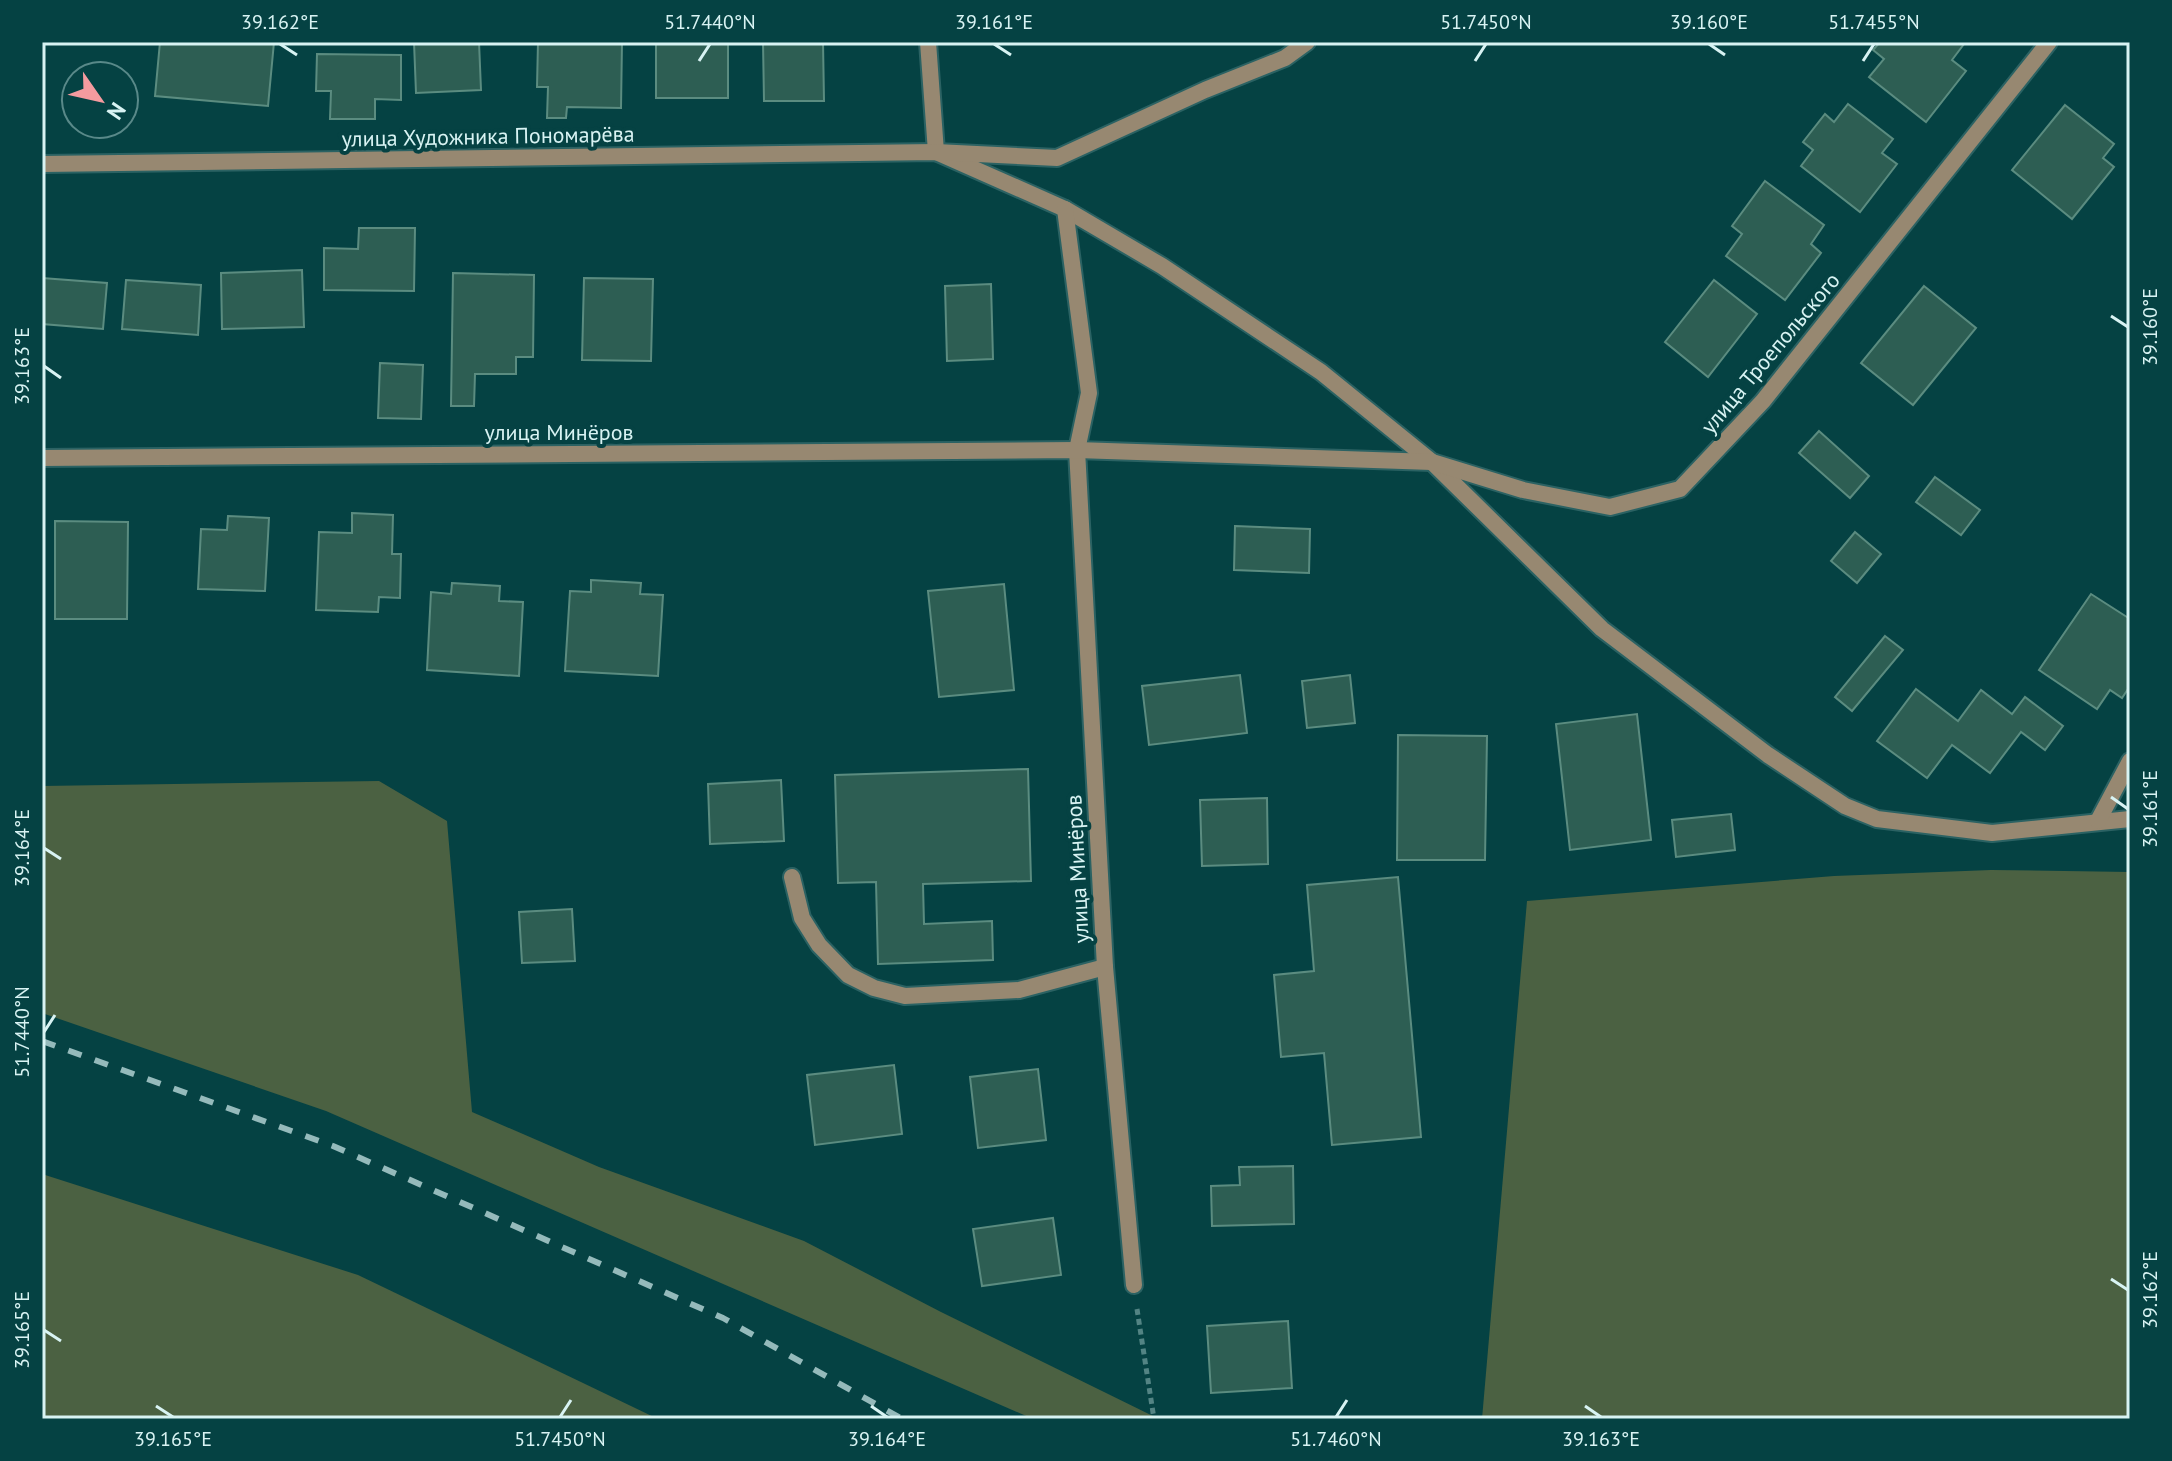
<svg xmlns="http://www.w3.org/2000/svg" width="2172" height="1461" font-family="'PT Sans',sans-serif">
<style>
.green{fill:#4b6142}
.building{fill:#2d5e53;stroke:#5b8c80;stroke-width:2}
.lines{fill:none;stroke-linecap:round;stroke-linejoin:round}
.lane-casing{stroke:#2b6263;stroke-width:20}
.street-casing{stroke:#2b6263;stroke-width:20}
.path{stroke:#538484;stroke-width:5;stroke-dasharray:6 4;stroke-linecap:butt}
.lane{stroke:#978871;stroke-width:16}
.street{stroke:#978871;stroke-width:16}
.rail{stroke:#95babb;stroke-width:6;stroke-dasharray:14 14;stroke-linecap:butt}
.ticks{fill:none;stroke:#d8f3f3;stroke-width:3}
.labels{text-anchor:middle;dominant-baseline:central;stroke-width:8;stroke-linejoin:round;paint-order:stroke}
.street-label{font-size:22px;fill:#d8f3f3;stroke:#054243}
.neatline{fill:none;stroke:#d8f3f3;stroke-width:3}
.ticks-label{font-size:20px;text-anchor:middle;fill:#d8f3f3}
</style>
<rect width="100%" height="100%" fill="#054243"/>
<!-- green -->
<g class="green">
<path d="M379 781 447 821 472 1112 599 1167 804 1241 941 1312 1159 1419H1033L326 1111 42 1013V786Z"/>
<path d="M1991 870 2130 872V1419H1482L1527 901 1834 876Z"/>
<path d="M42 1174 358 1275 658 1419H42Z"/>
</g>
<!-- building -->
<g class="building">
<path d="M160 42H274L268 106 155 96Z"/>
<path d="M414 42H479L481 90 416 93Z"/>
<path d="M538 42H622L621 108 567 107 566 118H547L548 87H537Z"/>
<rect x="656" y="42" width="72" height="56"/>
<path d="M763 42H823L824 101H764Z"/>
<path d="M1880 42 1964 44 1952 60 1966 71 1926 122 1869 77 1884 59 1873 50Z"/>
<path d="M317 54 401 55V100L375 99V119H330L331 91H316Z"/>
<path d="M1848 104 1893 139 1882 153 1897 164 1860 212 1801 166 1813 150 1803 142 1825 114 1834 122Z"/>
<path d="M2065 105 2114 144 2103 158 2114 167 2072 219 2012 170Z"/>
<path d="M1765 181 1824 225 1811 244 1821 253 1785 300 1726 256 1742 234 1732 226Z"/>
<path d="M359 228H415L414 291 324 290V248L358 249Z"/>
<path d="M302 270 304 327 222 329 221 273Z"/>
<path d="M453 273 534 275 533 357H516V374H475L474 406H451Z"/>
<path d="M42 278 107 283 103 329 42 324Z"/>
<path d="M584 278 653 279 651 361 582 360Z"/>
<path d="M126 280 201 285 198 335 122 329Z"/>
<path d="M1714 280 1757 314 1708 377 1665 342Z"/>
<path d="M991 284 993 359 947 361 945 286Z"/>
<path d="M1924 286 1976 328 1913 405 1861 363Z"/>
<path d="M380 363 423 365 421 419 378 418Z"/>
<path d="M1819 431 1869 476 1850 498 1799 453Z"/>
<path d="M1935 477 1980 510 1961 535 1916 502Z"/>
<path d="M352 513 393 515 392 554H401L400 598 379 597 378 612 316 610 319 532 352 533Z"/>
<path d="M228 516 269 518 265 591 198 589 201 529 227 530Z"/>
<path d="M55 521 128 522 127 619H55Z"/>
<path d="M1235 526 1310 529 1309 573 1234 570Z"/>
<path d="M1855 532 1881 554 1857 583 1831 561Z"/>
<path d="M591 580 641 583 640 594 663 595 658 676 565 671 570 591 591 592Z"/>
<path d="M452 583 500 586 499 601 523 602 519 676 427 670 431 592 451 594Z"/>
<path d="M1004 584 1014 690 939 697 928 591Z"/>
<path d="M2091 594 2130 619V686L2122 698 2110 690 2097 709 2039 670Z"/>
<path d="M1885 636 1903 650 1852 711 1835 697Z"/>
<path d="M1240 675 1247 733 1149 745 1142 686Z"/>
<path d="M1350 675 1355 723 1307 728 1302 681Z"/>
<path d="M1916 689 1958 721 1981 690 2012 714 2025 697 2063 726 2045 750 2021 732 1990 773 1952 745 1927 778 1877 741Z"/>
<path d="M1637 714 1651 840 1570 850 1556 724Z"/>
<path d="M1398 735 1487 736 1485 860H1397Z"/>
<path d="M1028 769 1031 881 923 884 924 924 992 921 993 960 878 964 876 882 838 883 835 775Z"/>
<path d="M781 780 784 841 710 844 708 784Z"/>
<path d="M1267 798 1268 864 1202 866 1200 800Z"/>
<path d="M1731 814 1735 850 1676 857 1672 820Z"/>
<path d="M1398 877 1421 1137 1332 1145 1324 1053 1281 1057 1274 975 1314 971 1307 885Z"/>
<path d="M572 909 575 961 522 963 519 912Z"/>
<path d="M894 1065 902 1134 815 1145 807 1075Z"/>
<path d="M1038 1069 1046 1140 978 1148 970 1077Z"/>
<path d="M1293 1166 1294 1224 1212 1226 1211 1186 1240 1185 1239 1167Z"/>
<path d="M1053 1218 1061 1275 982 1286 973 1229Z"/>
<path d="M1288 1321 1292 1388 1211 1393 1207 1326Z"/>
</g>
<g class="lines">
<defs>
<path id="lane" d="M792 877 802 918 819 945 848 975 874 988 905 996 1019 990 1105 967"/>
<g id="street">
<path d="M928 42 936 152"/>
<path d="M936 152 1065 209 1162 266 1321 372 1432 462 1602 629 1768 755 1845 806 1877 819 1992 833 2130 819"/>
<path d="M42 164 936 152 1057 158 1205 90 1285 58 1307 42"/>
<path d="M1065 209 1089 393 1077 450 1105 967 1134 1285"/>
<path d="M42 458 1077 450 1432 462 1523 490 1610 507 1680 489 1763 401 2049 42"/>
<path d="M2098 821 2130 761"/>
</g>
</defs>
<!-- lane casing -->
<use href="#lane" class="lane-casing"/>
<!-- street casing -->
<use href="#street" class="street-casing"/>
<!-- path -->
<path class="path" d="M1137 1309 1154 1419"/>
<!-- lane -->
<use href="#lane" class="lane"/>
<!-- street -->
<use href="#street" class="street"/>
<!-- rail -->
<path class="rail" d="M42 1041 333 1146 723 1318 902 1419"/>
</g>
<!-- ticks -->
<path class="ticks" d="M280 44 297 55M994 44 1011 55M1709 44 1725 55M699 61 710 44M1475 61 1486 44M1863 61 1874 44M2111 316 2128 327M44 366 61 378M2111 797 2128 809M44 848 61 859M44 1032 55 1015M2111 1279 2128 1290M44 1330 61 1341M156 1406 173 1417M871 1406 887 1417M1585 1406 1601 1417M560 1417 571 1400M1336 1417 1347 1400"/>
<g class="labels">
<!-- street labels -->
<g class="street-label">
<text transform="translate(488 136) rotate(-1)">улица Художника Пономарёва</text>
<text transform="translate(1770 353) rotate(-50)">улица Троепольского</text>
<text x="559" y="432">улица Минёров</text>
<text transform="translate(1077 869) rotate(-93)">улица Минёров</text>
</g>
</g>
<!-- border -->
<rect width="2172" height="1461" fill="none" stroke="#054243" stroke-width="88"/>
<!-- north arrow -->
<g transform="translate(100 100) rotate(124)"><circle r="38" fill="#054243" stroke="#598989" stroke-width="2"/>
<path d="M0-6L14 30L0 20L-14 30Z" fill="#f59b9f"/>
<text y="-12" font-size="22" font-weight="bold" text-anchor="middle" fill="#d8f3f3">N</text>
</g>
<rect x="44" y="44" width="2084" height="1373" class="neatline"/>
<g class="ticks-label">
<text x="280" y="29">39.162°E</text>
<text x="710" y="29">51.7440°N</text>
<text x="994" y="29">39.161°E</text>
<text x="1486" y="29">51.7450°N</text>
<text x="1709" y="29">39.160°E</text>
<text x="1874" y="29">51.7455°N</text>
<text transform="translate(2150 327) rotate(-90)" y="7">39.160°E</text>
<text transform="translate(22 366) rotate(-90)" y="7">39.163°E</text>
<text transform="translate(2150 809) rotate(-90)" y="7">39.161°E</text>
<text transform="translate(22 848) rotate(-90)" y="7">39.164°E</text>
<text transform="translate(22 1032) rotate(-90)" y="7">51.7440°N</text>
<text transform="translate(2150 1290) rotate(-90)" y="7">39.162°E</text>
<text transform="translate(22 1330) rotate(-90)" y="7">39.165°E</text>
<text x="173" y="1446">39.165°E</text>
<text x="560" y="1446">51.7450°N</text>
<text x="887" y="1446">39.164°E</text>
<text x="1336" y="1446">51.7460°N</text>
<text x="1601" y="1446">39.163°E</text>
</g>
</svg>
